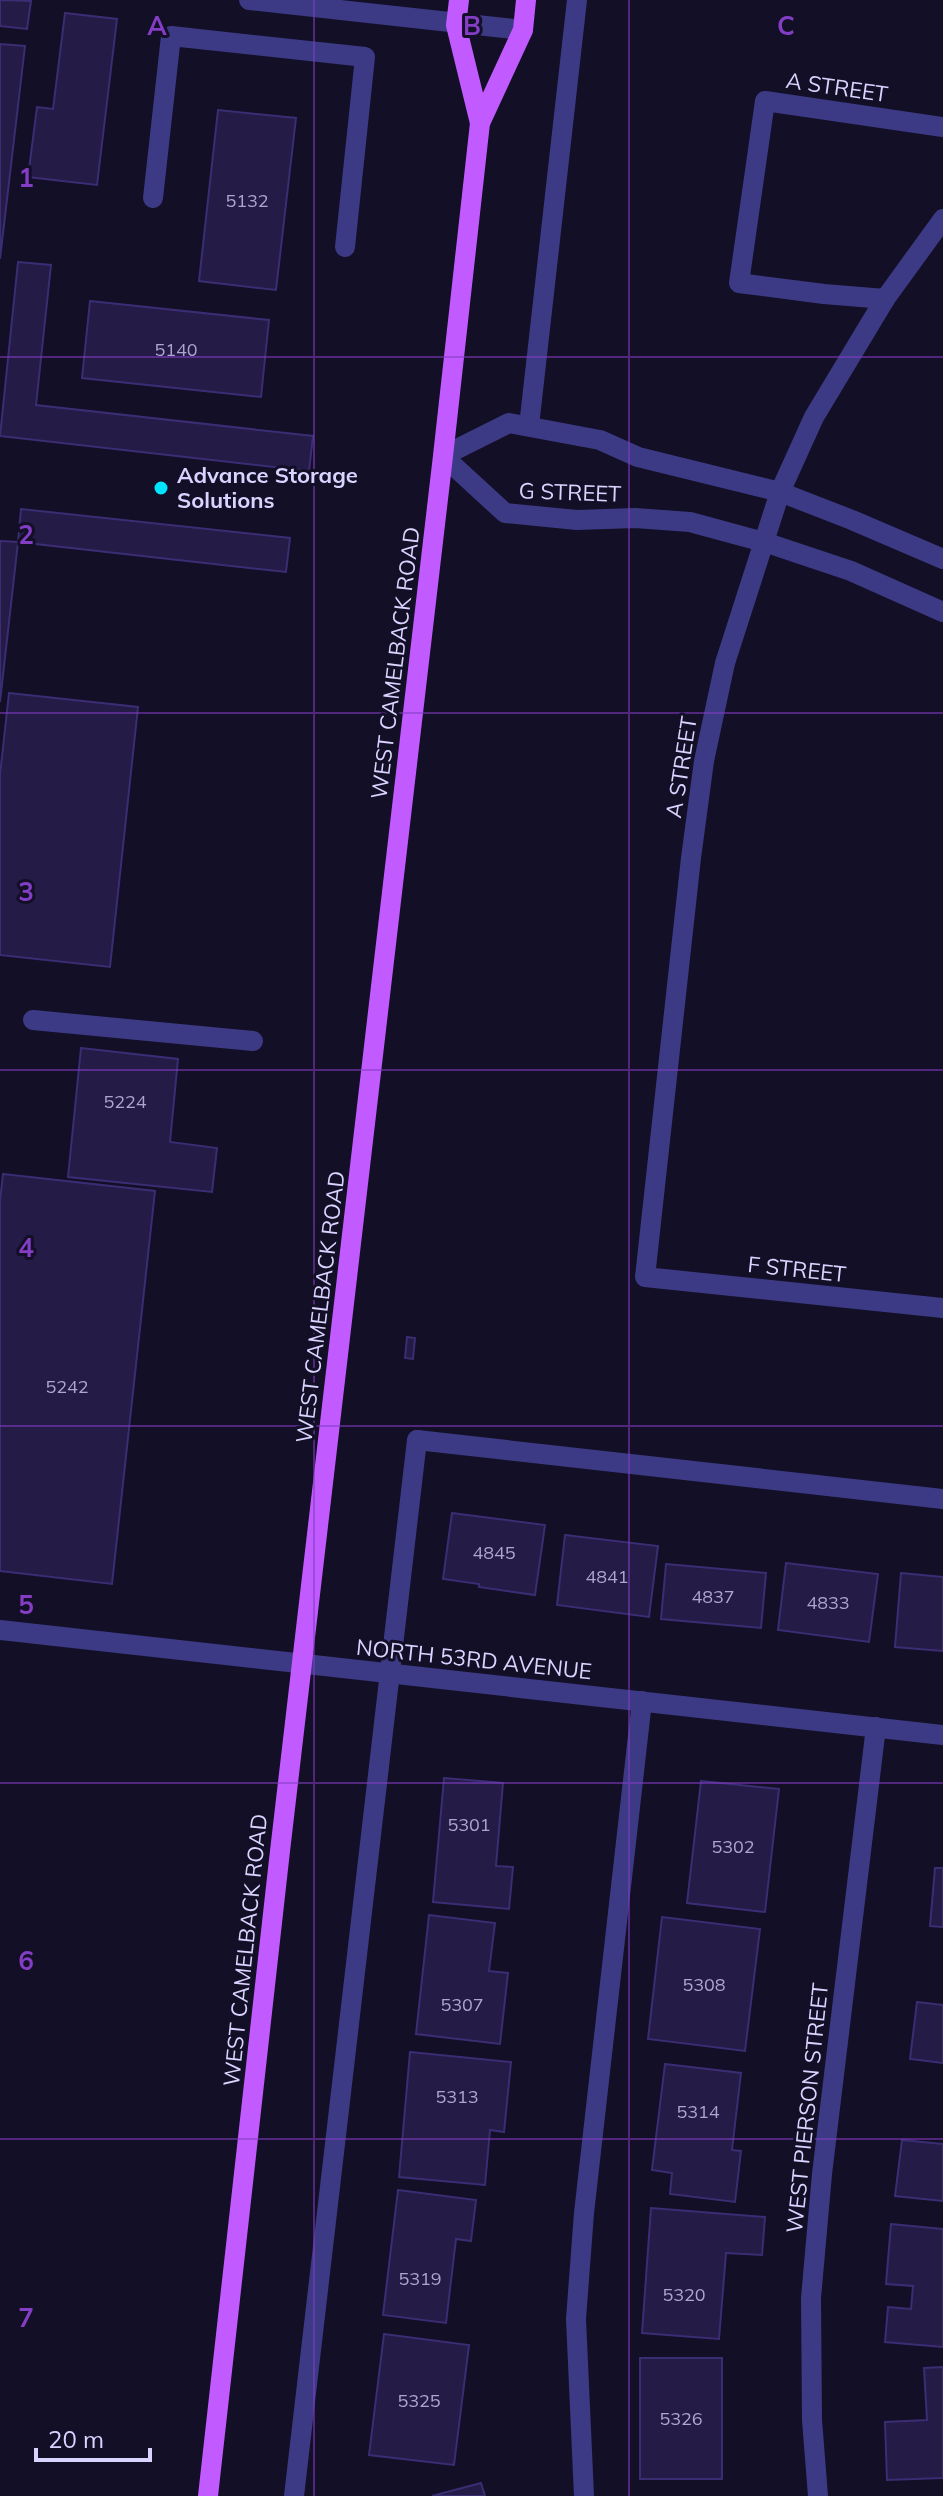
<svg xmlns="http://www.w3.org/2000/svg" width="943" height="2496" font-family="Mulish,sans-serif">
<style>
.building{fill:#241b47;stroke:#3b2d73;stroke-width:2}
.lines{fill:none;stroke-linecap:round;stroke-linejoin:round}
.service{stroke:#3d3a85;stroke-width:20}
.minor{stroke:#3d3a85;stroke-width:20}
.primary{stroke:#c25bff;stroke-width:20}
.grid{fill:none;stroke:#843dc5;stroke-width:2;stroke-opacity:0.55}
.poi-dot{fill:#00e5ff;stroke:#130f26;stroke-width:3}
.labels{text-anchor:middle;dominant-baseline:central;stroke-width:6;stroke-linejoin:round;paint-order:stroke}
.number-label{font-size:18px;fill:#aca6d1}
.street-label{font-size:22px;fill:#d9d4ff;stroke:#130f26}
.poi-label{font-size:22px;font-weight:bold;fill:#d9d4ff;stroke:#130f26;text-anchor:start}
.grid-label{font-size:26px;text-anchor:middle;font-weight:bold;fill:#843dc5;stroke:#130f26;stroke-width:6;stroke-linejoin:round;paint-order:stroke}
</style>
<rect width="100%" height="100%" fill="#130f26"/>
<!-- building -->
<g class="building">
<path d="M0 0 31 1 27 29 0 26Z"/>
<path d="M65 13 117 19 97 185 28 177 37 107 53 109Z"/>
<path d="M0 44 25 46 0 259Z"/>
<path d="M218 110 296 118 276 290 199 281Z"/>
<path d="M18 262 51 265 36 405 313 436 309 471 0 436Z"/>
<path d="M90 301 269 320 261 397 82 378Z"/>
<path d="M21 509 290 538 286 572 18 542Z"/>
<path d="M0 541 18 542 0 702Z"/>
<path d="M9 693 138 707 110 967 0 955V775Z"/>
<path d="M81 1048 178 1059 170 1142 217 1148 212 1192 68 1177Z"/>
<path d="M3 1174 155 1191 112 1584 0 1571V1201Z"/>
<path d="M407 1337 415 1338 413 1359 405 1358Z"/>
<path d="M452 1513 545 1525 535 1595 479 1587V1584L443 1579Z"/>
<path d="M565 1535 658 1546 649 1617 557 1605Z"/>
<path d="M786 1563 878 1574 869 1642 778 1630Z"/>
<path d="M666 1564 766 1573 761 1628 661 1619Z"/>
<path d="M901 1573 943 1577V1651L895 1647Z"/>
<path d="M444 1778 503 1783 496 1866 513 1867 509 1909 433 1902Z"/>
<path d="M701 1781 779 1789 765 1912 687 1903Z"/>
<path d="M935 1868H943V1927L930 1926Z"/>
<path d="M429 1915 495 1923 489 1971 508 1973 500 2044 416 2034Z"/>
<path d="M662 1917 760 1929 745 2051 648 2039Z"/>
<path d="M917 2002 943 2005V2063L910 2059Z"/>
<path d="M410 2052 511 2062 504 2132 490 2130 485 2185 399 2177Z"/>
<path d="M665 2064 741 2073 732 2150 741 2151 735 2202 670 2194 672 2173 652 2170Z"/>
<path d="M902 2140 943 2144V2201L895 2196Z"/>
<path d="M398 2190 476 2200 471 2241 456 2239 446 2323 383 2315Z"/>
<path d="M651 2208 765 2217 762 2255 726 2253 719 2339 642 2333Z"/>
<path d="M891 2224 943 2229V2347L885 2342 888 2307 911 2309 913 2286 886 2284Z"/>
<path d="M384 2334 469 2345 454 2465 369 2455Z"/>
<rect x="640" y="2358" width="82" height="121"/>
<path d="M943 2367V2478L887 2480 885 2422 927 2420 924 2368Z"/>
<path d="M481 2483 485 2496H432Z"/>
</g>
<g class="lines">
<!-- service -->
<g class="service">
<path d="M249 0 523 30"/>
<path d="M153 198 171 36 365 57 345 247"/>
<path d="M529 426 577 0"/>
<path d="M33 1020 253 1041"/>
<path d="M417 1440 943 1499"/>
<path d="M584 2496 576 2319 584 2213 642 1701"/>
</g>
<!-- minor -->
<g class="minor">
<path d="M943 219 885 299 814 417 780 492 725 663 704 761 691 858 645 1277 943 1308"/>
<path d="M885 299 824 294 739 283 765 101 943 127"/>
<path d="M943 559 852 520 780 492 638 457 600 440 509 423 443 456 505 513 577 520 635 518 690 522 764 542 851 571 943 612"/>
<path d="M0 1630 943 1735"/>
<path d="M294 2496 417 1440"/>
<path d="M818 2496 812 2420 811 2298 822 2174 876 1727"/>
</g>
<!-- primary -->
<g class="primary">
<path d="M459 0 456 25 480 123"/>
<path d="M208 2496 280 1851 443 456 480 123 523 30 526 0"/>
</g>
</g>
<!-- grid -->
<path class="grid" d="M314 0V2496M629 0V2496M0 357H943M0 713H943M0 1070H943M0 1426H943M0 1783H943M0 2139H943"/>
<!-- markers -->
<circle class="poi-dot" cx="161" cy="488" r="8"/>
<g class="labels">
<!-- number labels -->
<g class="number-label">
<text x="247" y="200">5132</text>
<text x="176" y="349">5140</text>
<text x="125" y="1101">5224</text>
<text x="67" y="1386">5242</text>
<text x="494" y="1552">4845</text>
<text x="607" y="1576">4841</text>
<text x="713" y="1596">4837</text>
<text x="828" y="1602">4833</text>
<text x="469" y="1824">5301</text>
<text x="733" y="1846">5302</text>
<text x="704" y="1984">5308</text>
<text x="462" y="2004">5307</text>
<text x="457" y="2096">5313</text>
<text x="698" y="2111">5314</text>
<text x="420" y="2278">5319</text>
<text x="684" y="2294">5320</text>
<text x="419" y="2400">5325</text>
<text x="681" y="2418">5326</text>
</g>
<!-- street labels -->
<g class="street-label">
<text transform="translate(837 87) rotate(8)">A STREET</text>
<text transform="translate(570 492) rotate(2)">G STREET</text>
<text transform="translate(395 663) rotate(-83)">WEST CAMELBACK ROAD</text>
<text transform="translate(681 767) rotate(-81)">A STREET</text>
<text transform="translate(797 1269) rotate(6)">F STREET</text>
<text transform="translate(320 1307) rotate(-83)">WEST CAMELBACK ROAD</text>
<text transform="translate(474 1659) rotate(6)">NORTH 53RD AVENUE</text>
<text transform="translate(245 1950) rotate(-84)">WEST CAMELBACK ROAD</text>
<text transform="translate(807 2108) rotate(-84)">WEST PIERSON STREET</text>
</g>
<!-- poi labels -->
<g class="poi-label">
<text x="177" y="475">Advance Storage<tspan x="177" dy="25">Solutions</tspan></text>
</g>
</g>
<g class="grid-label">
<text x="157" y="35">A</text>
<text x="472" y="35">B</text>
<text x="786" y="35">C</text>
<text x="26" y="187">1</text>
<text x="26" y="544">2</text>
<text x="26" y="901">3</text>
<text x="26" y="1257">4</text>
<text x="26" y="1614">5</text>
<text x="26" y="1970">6</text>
<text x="26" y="2327">7</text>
</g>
<!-- scale -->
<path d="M36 2448v12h114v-12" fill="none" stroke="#d9d4ff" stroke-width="4"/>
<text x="48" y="2448" font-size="24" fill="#d9d4ff" stroke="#130f26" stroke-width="6" paint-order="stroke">20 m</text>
</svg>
